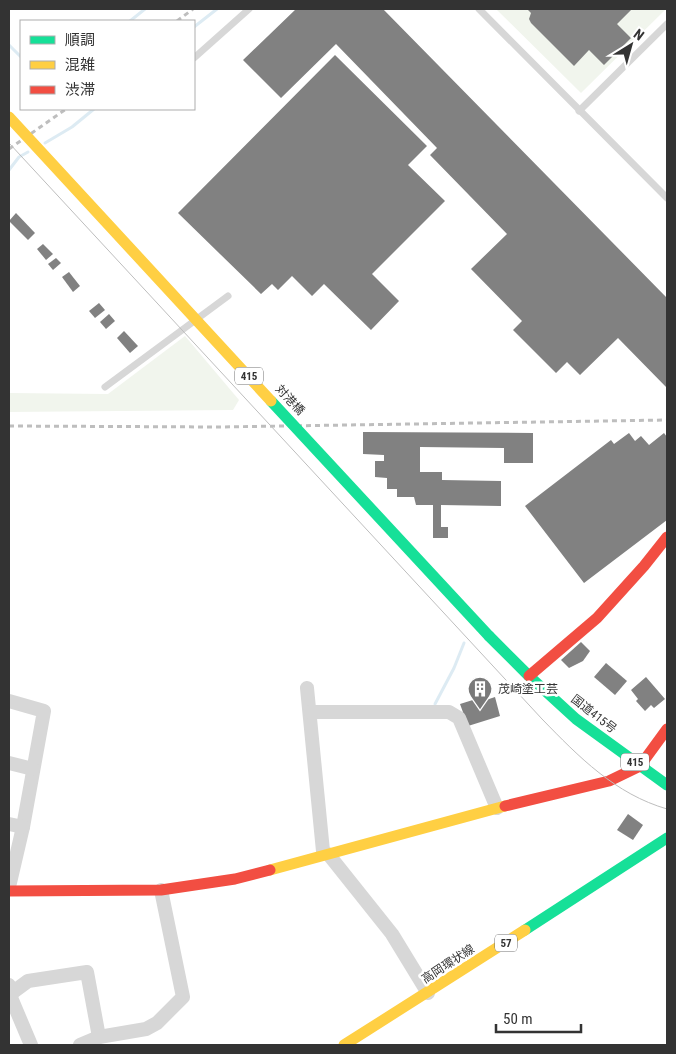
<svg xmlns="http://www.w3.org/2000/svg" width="676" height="1054" font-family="'Roboto Condensed','Noto Sans JP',sans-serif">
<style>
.green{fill:#f1f5ed}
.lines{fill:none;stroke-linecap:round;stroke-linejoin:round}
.stream{stroke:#ddebf3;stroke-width:3}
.building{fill:#818181}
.lane{stroke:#d7d7d7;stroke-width:7}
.street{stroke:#d7d7d7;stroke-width:14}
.fast{stroke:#16e098;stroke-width:11}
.slow{stroke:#ffcf43;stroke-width:11}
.jam{stroke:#f24e42;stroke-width:11}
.tram{stroke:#bebebe;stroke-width:1}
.rail{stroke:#bebebe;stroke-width:3;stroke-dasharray:5 4;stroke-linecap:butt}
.fast-bridge{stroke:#16e098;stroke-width:11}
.slow-bridge{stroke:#ffcf43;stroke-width:11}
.labels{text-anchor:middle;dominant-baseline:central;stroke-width:5;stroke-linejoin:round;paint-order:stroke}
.shield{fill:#fff;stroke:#707070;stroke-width:1}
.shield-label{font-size:11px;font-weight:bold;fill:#333}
.street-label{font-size:12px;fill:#333;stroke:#fff}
.poi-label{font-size:12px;fill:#333;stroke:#fff;text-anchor:start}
</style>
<rect width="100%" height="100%" fill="#fff"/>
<!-- green -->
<g class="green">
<path d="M496 9H666L581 93Z"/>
<path d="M185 336 239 400 233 410 9 412V393L108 394Z"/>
</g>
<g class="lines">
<!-- stream -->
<g class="stream">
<path d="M130 21 145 9"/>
<path d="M194 27 217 9"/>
<path d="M9 45 21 57"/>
<path d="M45 143 72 127 94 109"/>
<path d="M9 170 19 157 28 152"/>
<path d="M435 704 454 668 464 643"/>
</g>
</g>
<!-- building -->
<g class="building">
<path d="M296 9H383L667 298V388L618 338 580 375 567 362 556 373 513 330 522 321 471 269 507 234 430 155 437 148 336 44 281 98 243 60Z"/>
<path d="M527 9H632L617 24 631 38 604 65 589 50 574 66 531 23 529 19 531 13Z"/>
<path d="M335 55 427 146 408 165 445 201 372 274 399 301 371 330 324 284 312 296 292 276 278 290 272 284 261 294 178 213Z"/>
<path d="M16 213 35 233 28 240 9 221Z"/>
<path d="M43 244 53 254 46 260 37 249Z"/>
<path d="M56 258 61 263 53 270 48 264Z"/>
<path d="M69 272 80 286 73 292 62 277Z"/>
<path d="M99 303 105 310 95 318 89 311Z"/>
<path d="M109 314 115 321 106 329 100 322Z"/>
<path d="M124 331 138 346 130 353 117 338Z"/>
<path d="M363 432 533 433V463H504V448L420 447V472H442V480L501 481V506L441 505V527H448V538H433V505H416L414 497H397V489H387V478L375 477V461H384V455L363 454Z"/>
<path d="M629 433 635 441 641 436 649 445 664 433 667 437V520L584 583 525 506 611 440 614 444Z"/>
<path d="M581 642 590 651 583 661 569 668 561 660Z"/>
<path d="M606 663 627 681 615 695 594 677Z"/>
<path d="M646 677 665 699 654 708 651 705 645 711 636 701 638 699 631 690Z"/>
<path d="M495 697 500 716 468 726 460 704 476 699 477 703Z"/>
<path d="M628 814 643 825 633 840 617 830Z"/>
</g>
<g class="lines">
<!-- lane -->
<g class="lane">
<path d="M479 9 667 198"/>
<path d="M194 58 249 9"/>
<path d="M579 111 667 24"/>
<path d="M105 387 228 296"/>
</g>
<!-- street -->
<g class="street">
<path d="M307 688 323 851 329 855 392 934 428 993"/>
<path d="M9 701 44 711 23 827 9 887"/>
<path d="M310 712H449L459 718 497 808"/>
<path d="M9 763 33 769"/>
<path d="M9 824 23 827"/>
<path d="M9 985 12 1000 31 1045"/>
<path d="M9 995 28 981 87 972 99 1037"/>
<path d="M80 1045 99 1037 146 1029 157 1023 183 997 161 890"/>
</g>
<!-- fast -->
<g class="fast">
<path d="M489 636 529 676 576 719 667 785"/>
<path d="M525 930 667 838"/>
</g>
<!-- slow -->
<g class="slow">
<path d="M270 870 505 806"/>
<path d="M344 1045 525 930"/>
</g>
<!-- jam -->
<g class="jam">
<path d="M529 676 597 618 644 566 667 537"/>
<path d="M505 806 609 781 640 766 667 729"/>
<path d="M9 891 161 890 235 879 270 870"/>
</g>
<!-- tram -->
<path class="tram" d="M9 143 542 719C579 757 615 794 667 809"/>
<!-- rail -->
<g class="rail">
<path d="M177 21 193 9"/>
<path d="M9 149 66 109"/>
<path d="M9 426 219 427 667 420"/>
</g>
<!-- fast-bridge -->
<path class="fast-bridge" d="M271 401 489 636"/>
<!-- slow-bridge -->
<path class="slow-bridge" d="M9 117 271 401"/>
</g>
<!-- icons -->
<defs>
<symbol id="building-pin" viewBox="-11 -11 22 30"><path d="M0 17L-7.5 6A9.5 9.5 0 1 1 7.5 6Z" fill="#7a7a7a" stroke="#fff"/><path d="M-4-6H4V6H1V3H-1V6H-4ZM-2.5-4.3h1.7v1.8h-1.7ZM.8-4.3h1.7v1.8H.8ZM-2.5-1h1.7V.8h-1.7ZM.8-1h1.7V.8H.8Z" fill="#fff"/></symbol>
</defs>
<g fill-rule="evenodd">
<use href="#building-pin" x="466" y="675" width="28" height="38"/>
</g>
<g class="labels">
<!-- shield labels -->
<g class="shield">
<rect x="235" y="367.5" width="28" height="17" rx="4"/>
<rect x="621" y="753.5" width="28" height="17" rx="4"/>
<rect x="495" y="934.5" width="22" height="17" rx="4"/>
</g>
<g class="shield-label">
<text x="249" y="376">415</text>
<text x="635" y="762">415</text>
<text x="506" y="943">57</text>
</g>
<!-- street labels -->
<g class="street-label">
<text transform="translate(290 400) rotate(47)">対港橋</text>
<text transform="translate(594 714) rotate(38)">国道415号</text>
<text transform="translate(448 964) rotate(-33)">高岡環状線</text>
</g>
<!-- poi labels -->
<g class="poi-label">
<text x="498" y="689">茂崎塗工芸</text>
</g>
</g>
<!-- border -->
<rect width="676" height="1054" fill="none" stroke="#333333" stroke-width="20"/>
<!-- legend -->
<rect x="20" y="20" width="175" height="90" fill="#ffffff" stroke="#adadad"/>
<rect x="30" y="36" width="25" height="8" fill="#16e098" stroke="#adadad"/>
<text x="65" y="45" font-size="15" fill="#333333">順調</text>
<rect x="30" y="61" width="25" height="8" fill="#ffcf43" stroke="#adadad"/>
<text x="65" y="70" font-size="15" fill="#333333">混雑</text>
<rect x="30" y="86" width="25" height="8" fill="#f24e42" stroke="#adadad"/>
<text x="65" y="95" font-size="15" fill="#333333">渋滞</text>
<!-- north arrow -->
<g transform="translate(631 45) rotate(37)" stroke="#ffffff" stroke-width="4" paint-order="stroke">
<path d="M0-4L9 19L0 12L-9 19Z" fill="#333333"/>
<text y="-8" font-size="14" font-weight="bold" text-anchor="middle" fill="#333333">N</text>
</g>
<!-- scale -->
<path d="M496 1024v8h85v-8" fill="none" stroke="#333333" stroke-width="2.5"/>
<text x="503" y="1024" font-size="15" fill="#333333" stroke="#ffffff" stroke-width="4" paint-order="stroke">50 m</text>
</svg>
